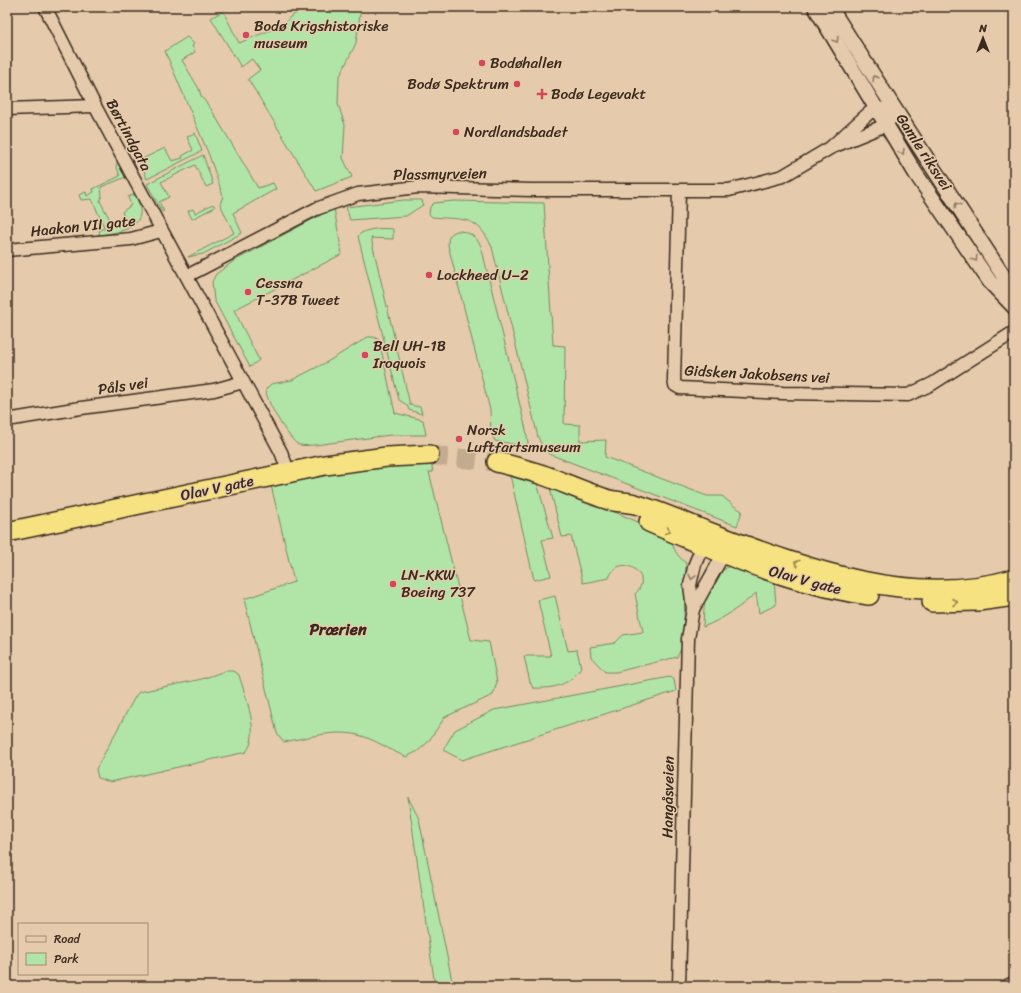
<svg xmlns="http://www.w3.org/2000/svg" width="1021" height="993" font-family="Sriracha,sans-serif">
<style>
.green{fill:#b1e5a7;stroke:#768862}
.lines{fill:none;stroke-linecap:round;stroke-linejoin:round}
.trunk-tunnel{stroke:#c3ab90;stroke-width:19;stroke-dasharray:19 10;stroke-linecap:butt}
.minor-casing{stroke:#3b2a1e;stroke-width:15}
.tertiary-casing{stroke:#3b2a1e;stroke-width:17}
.trunk-casing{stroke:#3b2a1e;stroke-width:22}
.minor{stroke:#e5cbac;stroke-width:12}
.tertiary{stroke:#e5cbac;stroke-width:14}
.trunk{stroke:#f7e281;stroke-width:19}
.oneway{stroke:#907a65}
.oneway2{stroke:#998650}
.poi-dot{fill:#d1495b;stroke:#e5cbac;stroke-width:1.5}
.labels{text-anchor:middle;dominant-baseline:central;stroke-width:3;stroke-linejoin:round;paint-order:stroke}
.poi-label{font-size:15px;fill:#3b2a1e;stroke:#e5cbac;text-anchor:start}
.street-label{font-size:15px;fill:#3b2a1e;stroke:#e5cbac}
.neighbourhood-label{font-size:16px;font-weight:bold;fill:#3b2a1e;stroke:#e5cbac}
</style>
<rect width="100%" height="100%" fill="#e5cbac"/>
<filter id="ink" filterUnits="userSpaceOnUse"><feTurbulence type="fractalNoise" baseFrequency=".025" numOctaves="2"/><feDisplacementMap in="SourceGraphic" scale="8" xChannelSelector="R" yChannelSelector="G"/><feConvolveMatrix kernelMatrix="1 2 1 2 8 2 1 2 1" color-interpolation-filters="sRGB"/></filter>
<g filter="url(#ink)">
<!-- green -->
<g class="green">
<path d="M294 7H361L356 43 339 78 338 104 345 125 343 158 352 177 316 191 248 79 260 70 252 59 241 67 211 18 223 11 239 43 283 25 290 17 297 13Z"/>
<path d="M187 37 194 44 192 46 195 52 182 60 199 89 201 96 211 109 258 188 273 183 276 189 233 213 242 233 203 254 188 257 234 233 220 204 223 196 209 155 165 51Z"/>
<path d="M195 133 202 151 147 179 140 160 165 148 172 161 183 158 182 156 193 150 187 137Z"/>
<path d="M203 155 213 184 206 187 195 165 161 182 169 197 159 202 164 211 162 212 147 184Z"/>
<path d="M118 162 126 177 101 187 102 196 100 201 111 222 124 217 122 212 131 205 128 197 135 194C152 226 124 232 99 235L100 229H105L92 199 81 200 79 195 86 192 87 196 94 192 93 189 120 176 116 165Z"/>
<path d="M404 200H422L423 205 406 216 350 220 346 207Z"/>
<path d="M454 201 544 203 553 345 565 346 564 424 580 425V441L606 440 605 457 707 496H722L734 506 742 511 737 526 549 454 545 451 538 437 492 247C477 215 465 220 432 217L429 214 430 207 434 203Z"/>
<path d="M213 204 215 207 192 219 188 211 193 209 195 213Z"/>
<path d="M334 208 342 254 234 310 259 360 250 367 214 300 212 282 216 274 234 261Z"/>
<path d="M393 229V239L371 238 410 405 420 407 422 414 409 410 407 405 399 400 358 236C364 228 383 228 393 229Z"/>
<path d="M457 231C468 231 476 236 481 246L526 430 528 443 526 446 495 441 491 432 490 410 448 245C448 237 449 234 457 231Z"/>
<path d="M368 337H374L379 340 395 413 423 420 426 435H390L315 445C309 445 301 447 296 443 287 435 265 401 266 389L271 384 292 380 327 362Z"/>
<path d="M431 462 433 472H429L471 640 489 642 497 682 493 695 445 717 428 742 418 751 406 757C389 750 375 739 358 735 335 729 306 738 284 742L277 733 244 599 294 582 271 485 369 467Z"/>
<path d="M510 475 537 483 553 538 542 540 551 576 534 580Z"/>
<path d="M549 484 671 536C673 549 676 555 686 563L683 645 677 657 616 672H605L591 657 590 647 615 643 623 635 643 632 635 594C656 575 619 550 609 578L583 583 571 536 562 537Z"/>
<path d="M731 565 774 581 776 605 759 613 756 593C739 608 723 619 703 627 704 599 705 580 731 565Z"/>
<path d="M555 596 568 651 577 650 581 668C569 685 554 689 533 688L530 682 524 656H551L538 600Z"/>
<path d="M225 671H234L239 675C245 696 261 734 246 752L110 782 98 778 96 769 135 697 139 692 202 679Z"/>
<path d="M670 677 674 680 676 691 462 760 443 750 455 730 494 710Z"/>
<path d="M408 797 419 819 453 986H435Z"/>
</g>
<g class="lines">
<!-- trunk-tunnel -->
<path class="trunk-tunnel" d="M429 455 497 462"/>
<defs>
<g id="minor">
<path d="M45 7 95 106 281 452 289 473"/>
<path d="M7 109 95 106"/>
<path d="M679 191 674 380 675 385 680 388 783 393 908 395 932 384 1014 332"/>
<path d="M7 250 131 239 161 231"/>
<path d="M187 276 316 209 358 194 418 187 531 190H729L783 176 830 148 886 125 896 111 877 108 869 113 830 148"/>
<path d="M7 420 74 409 214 390 243 382"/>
<path d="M693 609 724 553 723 548"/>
<path d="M679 986 688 639 693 609 690 585 695 564 703 545 709 542"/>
<path d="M1007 986 1014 983"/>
</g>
<g id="tertiary">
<path d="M815 7 916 174 990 282 1014 307"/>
<path d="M830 7 896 111 1002 274 1014 298"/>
</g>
<g id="trunk">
<path d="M497 462C513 466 528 470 543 475 565 483 587 493 609 500 617 502 627 502 635 504 659 511 683 522 706 531 804 568 909 609 1014 579"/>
<path d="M649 522C720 553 791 584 869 595"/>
<path d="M7 532 325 465 387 457 429 455"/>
<path d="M932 602 978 601 1014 596"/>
</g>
</defs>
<!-- minor casing -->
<use href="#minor" class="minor-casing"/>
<!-- tertiary casing -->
<use href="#tertiary" class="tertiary-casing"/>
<!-- trunk casing -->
<use href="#trunk" class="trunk-casing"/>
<!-- minor -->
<use href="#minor" class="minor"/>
<!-- tertiary -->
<use href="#tertiary" class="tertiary"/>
<!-- trunk -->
<use href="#trunk" class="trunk"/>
</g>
<!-- one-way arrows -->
<defs><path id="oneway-chevron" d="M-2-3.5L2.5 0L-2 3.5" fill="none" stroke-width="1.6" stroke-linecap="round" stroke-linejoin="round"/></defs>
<g class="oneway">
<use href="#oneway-chevron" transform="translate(836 40) rotate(58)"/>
<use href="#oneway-chevron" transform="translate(875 78) rotate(-122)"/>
<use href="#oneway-chevron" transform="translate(902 152) rotate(58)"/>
<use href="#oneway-chevron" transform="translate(957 205) rotate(-123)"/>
<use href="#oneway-chevron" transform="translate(975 259) rotate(56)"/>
<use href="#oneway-chevron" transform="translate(692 577) rotate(103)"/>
</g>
<g class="oneway2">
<use href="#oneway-chevron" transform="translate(668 531) rotate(23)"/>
<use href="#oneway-chevron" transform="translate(797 563) rotate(-161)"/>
<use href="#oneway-chevron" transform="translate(955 602)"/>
</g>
</g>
<!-- markers -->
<g class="poi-dot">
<circle cx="246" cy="35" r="4"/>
<circle cx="482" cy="63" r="4"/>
<circle cx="517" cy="84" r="4"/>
<path d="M540 88h4v4h4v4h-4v4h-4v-4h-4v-4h4z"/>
<circle cx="456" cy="132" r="4"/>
<circle cx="429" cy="275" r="4"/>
<circle cx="248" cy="292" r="4"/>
<circle cx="365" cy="355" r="4"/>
<circle cx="459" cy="439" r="4"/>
<circle cx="393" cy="584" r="4"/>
</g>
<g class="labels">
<!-- poi labels -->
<g class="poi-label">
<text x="254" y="26">Bodø Krigshistoriske<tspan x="254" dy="17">museum</tspan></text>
<text x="490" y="63">Bodøhallen</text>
<text x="509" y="84" text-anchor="end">Bodø Spektrum</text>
<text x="551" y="94">Bodø Legevakt</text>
<text x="464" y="132">Nordlandsbadet</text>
<text x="437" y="275">Lockheed U–2</text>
<text x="256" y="283">Cessna<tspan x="256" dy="17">T-37B Tweet</tspan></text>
<text x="373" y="346">Bell UH-1B<tspan x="373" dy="17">Iroquois</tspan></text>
<text x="467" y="430">Norsk<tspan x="467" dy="17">Luftfartsmuseum</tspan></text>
<text x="401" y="575">LN-KKW<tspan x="401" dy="17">Boeing 737</tspan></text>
</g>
<!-- street labels -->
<g class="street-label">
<text transform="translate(129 135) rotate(62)">Børtindgata</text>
<text transform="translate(924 152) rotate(57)">Gamle riksvei</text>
<text transform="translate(440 174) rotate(-1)">Plassmyrveien</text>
<text transform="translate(83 226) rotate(-6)">Haakon VII gate</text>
<text transform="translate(757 374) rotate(3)">Gidsken Jakobsens vei</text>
<text transform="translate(123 386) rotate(-8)">Påls vei</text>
<text transform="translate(217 488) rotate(-12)">Olav V gate</text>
<text transform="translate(805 580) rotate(15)">Olav V gate</text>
<text transform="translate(668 797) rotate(-89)">Hangåsveien</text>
</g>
<!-- neighbourhood labels -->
<g class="neighbourhood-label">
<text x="338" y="629">Prærien</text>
</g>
</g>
<!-- margin -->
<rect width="1021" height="993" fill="none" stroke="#e5cbac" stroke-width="24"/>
<rect x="12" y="12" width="997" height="969" fill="none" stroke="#3b2a1e" stroke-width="1.5" filter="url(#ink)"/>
<!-- legend -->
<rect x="18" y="923" width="130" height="52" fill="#e5cbac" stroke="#a18b73"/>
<rect x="26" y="936" width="20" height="6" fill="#e5cbac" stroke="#a18b73"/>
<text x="54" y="943" font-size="12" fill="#3b2a1e">Road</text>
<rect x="26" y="953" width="20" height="12" fill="#b1e5a7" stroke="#a18b73"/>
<text x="54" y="963" font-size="12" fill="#3b2a1e">Park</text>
<!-- north arrow -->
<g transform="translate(983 38)" stroke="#e5cbac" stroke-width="3" paint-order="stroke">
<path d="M0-3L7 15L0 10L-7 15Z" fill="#3b2a1e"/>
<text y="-6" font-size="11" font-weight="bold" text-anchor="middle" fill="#3b2a1e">N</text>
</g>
</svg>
